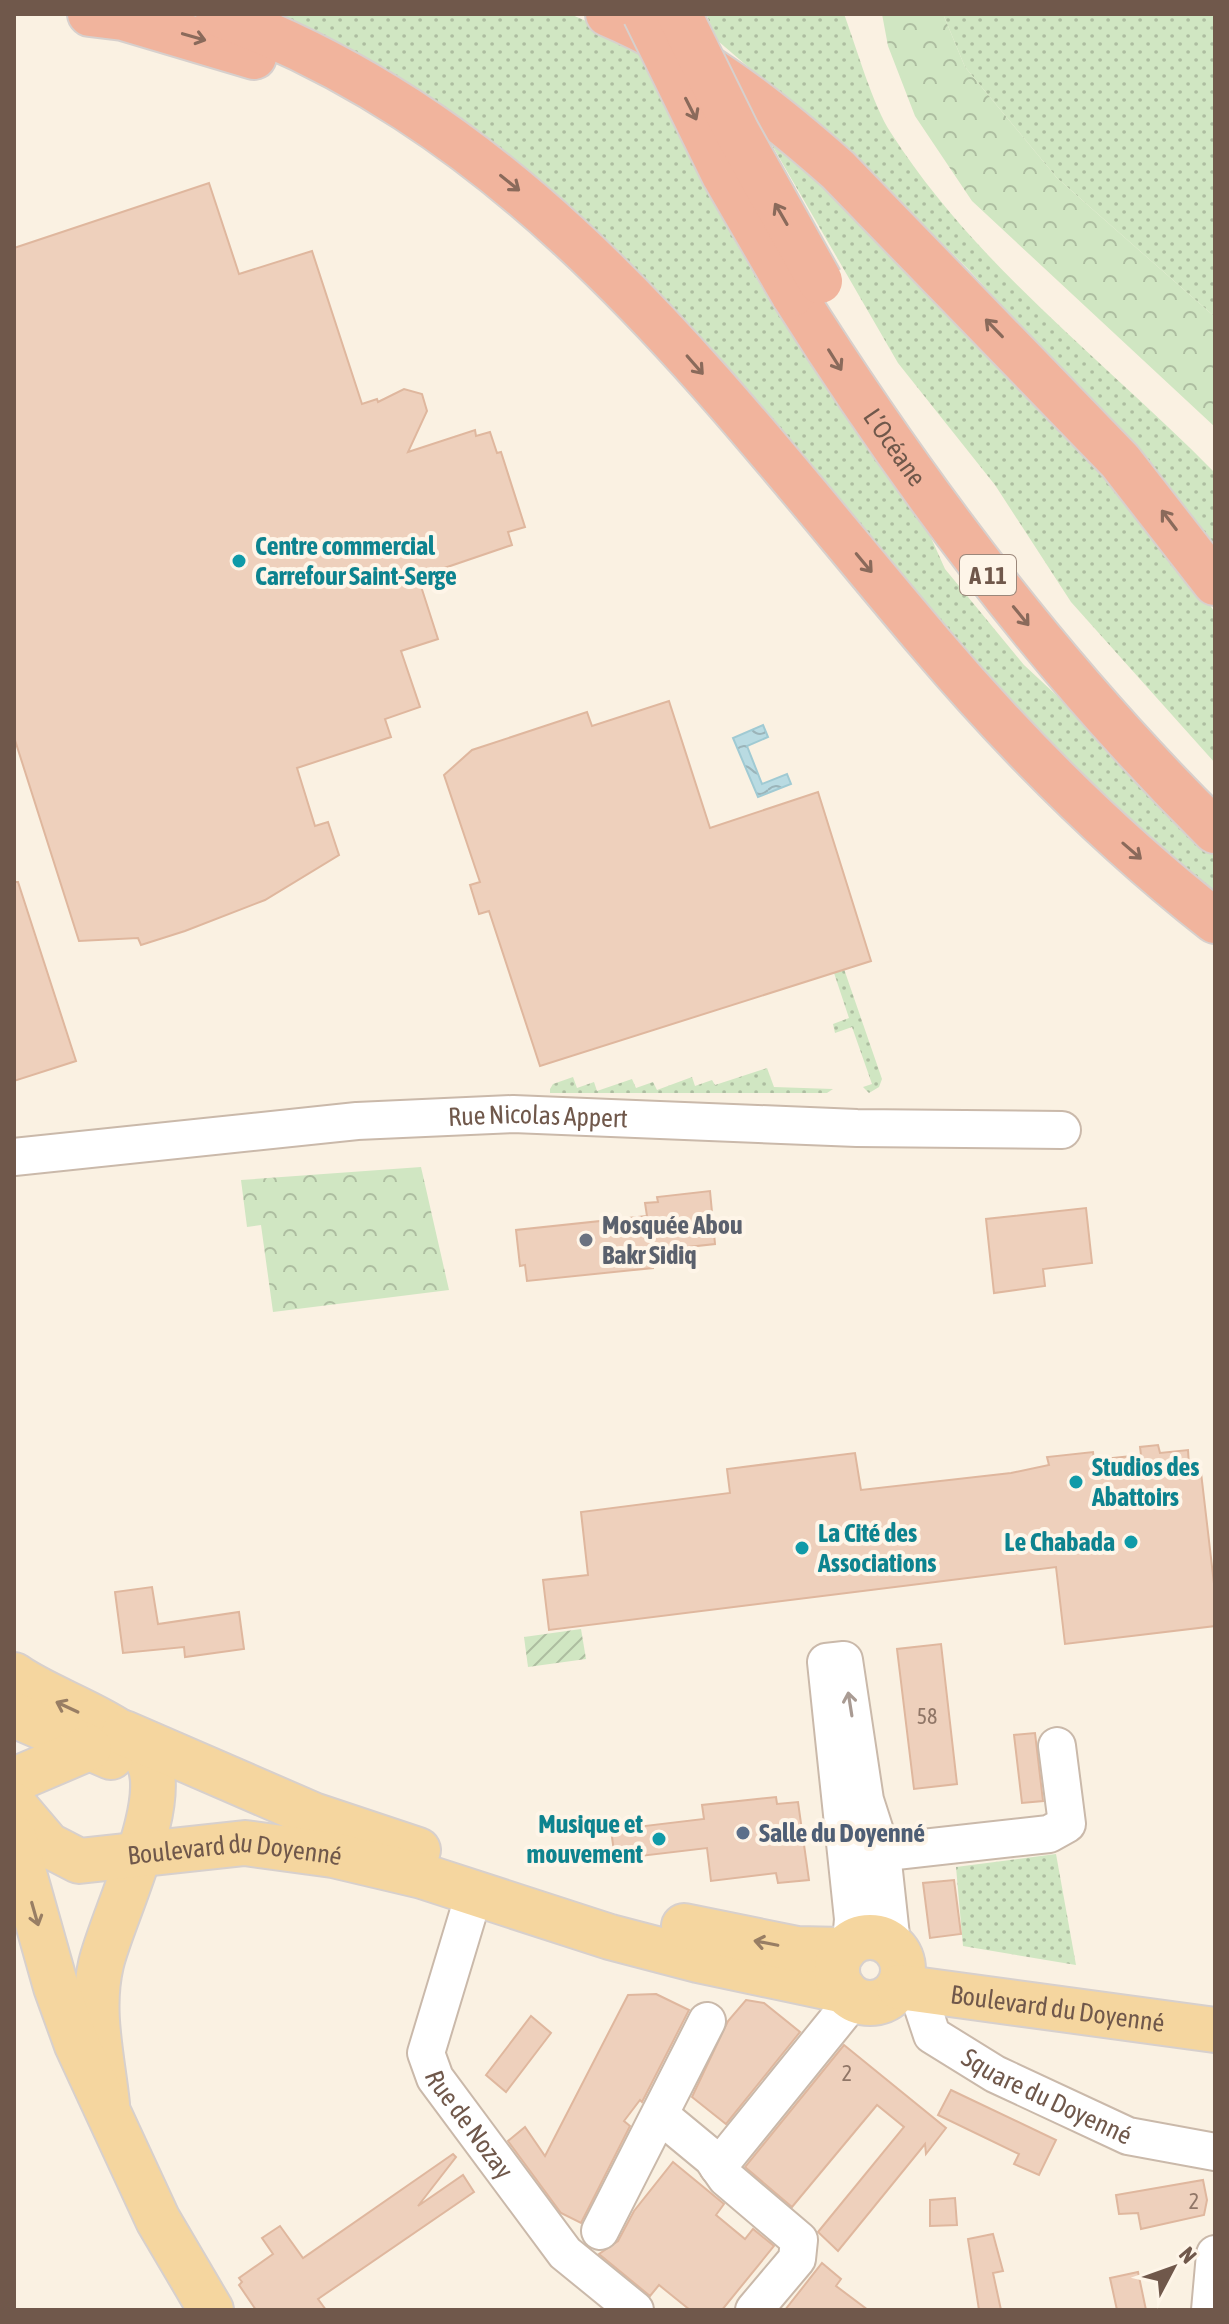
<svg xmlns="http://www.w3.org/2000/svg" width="1229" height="2324" font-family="'Asap Condensed',sans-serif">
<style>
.grass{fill:url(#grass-dots)}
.forest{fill:url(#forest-crowns)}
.garden{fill:url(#garden-furrows)}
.water{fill:url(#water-waves);stroke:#a0cad3;stroke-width:2}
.building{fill:#eed0bc;stroke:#dfb79e;stroke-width:2}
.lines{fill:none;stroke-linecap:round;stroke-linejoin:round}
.minor-casing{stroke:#cab9aa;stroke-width:40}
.major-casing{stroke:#d7d0cd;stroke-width:48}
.highway-casing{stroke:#d7d0cd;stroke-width:48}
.minor{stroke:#fff;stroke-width:36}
.major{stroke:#f5d69f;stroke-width:44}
.highway{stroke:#f1b49d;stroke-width:44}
.highway-bridge-casing{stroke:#d7d0cd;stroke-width:48;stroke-linecap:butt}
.highway-bridge{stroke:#f1b49d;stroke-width:44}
.oneway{stroke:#8a6a5b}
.oneway2{stroke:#a99b93}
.oneway3{stroke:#987e64}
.culture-dot{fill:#0f9aa8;stroke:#fef5e8;stroke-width:3}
.worship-dot{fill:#6b7280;stroke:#fef5e8;stroke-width:3}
.service-dot{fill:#5c6f8a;stroke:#fef5e8;stroke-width:3}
.labels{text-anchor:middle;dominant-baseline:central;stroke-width:8;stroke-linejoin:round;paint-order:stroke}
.number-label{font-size:22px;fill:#907667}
.shield{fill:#fef5e8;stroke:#9b877a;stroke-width:2}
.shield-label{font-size:24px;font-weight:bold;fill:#70584b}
.street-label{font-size:26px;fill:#70584b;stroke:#fef5e8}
.culture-label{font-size:26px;font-weight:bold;fill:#0d838f;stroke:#fef5e8;text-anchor:start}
.worship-label{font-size:26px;font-weight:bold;fill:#5b616d;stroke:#fef5e8;text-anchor:start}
.service-label{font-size:26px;font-weight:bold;fill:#4e5e75;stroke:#fef5e8;text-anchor:start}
</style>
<defs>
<pattern id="grass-dots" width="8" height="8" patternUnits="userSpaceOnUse" patternTransform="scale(2)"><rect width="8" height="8" fill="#d0e6c2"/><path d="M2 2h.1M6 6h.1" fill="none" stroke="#adbda0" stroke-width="1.8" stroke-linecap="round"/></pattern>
<pattern id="forest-crowns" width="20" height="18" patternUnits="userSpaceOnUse" patternTransform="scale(2)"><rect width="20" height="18" fill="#d0e6c2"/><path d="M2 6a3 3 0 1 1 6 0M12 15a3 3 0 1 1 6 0" fill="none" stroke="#adbda0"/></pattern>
<pattern id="garden-furrows" width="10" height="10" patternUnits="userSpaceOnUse" patternTransform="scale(2)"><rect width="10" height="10" fill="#d0e6c2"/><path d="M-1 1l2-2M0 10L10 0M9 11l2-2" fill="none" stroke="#adbda0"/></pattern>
<pattern id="water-waves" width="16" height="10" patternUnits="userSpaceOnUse" patternTransform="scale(2)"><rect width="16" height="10" fill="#b9dbe2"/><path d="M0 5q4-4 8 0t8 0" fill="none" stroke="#9bb4b9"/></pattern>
</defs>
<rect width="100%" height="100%" fill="#faf1e2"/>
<!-- grass -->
<g class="grass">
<path d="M267 14H570L632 41 705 189 772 305 775 304 920 513 945 569 1024 665 1097 733 1215 856V899L1036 732 844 515 685 321 601 235 478 133 365 60Z"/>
<path d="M706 14H844C856 46 873 106 891 133 976 266 1106 362 1215 473V551L1178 498 968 269 858 161 718 41Z"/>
<path d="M943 14H1215V317L1057 178 965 67Z"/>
<path d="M758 121 1043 402 1192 577 1215 613V763L1071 602 995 485 898 363Z"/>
<path d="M844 969 882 1079 879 1087 869 1093 863 1087 872 1084 852 1027 835 1033 833 1024 849 1018 834 973Z"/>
<path d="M767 1068 774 1087 833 1089 827 1093H550V1089L553 1084 573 1077 577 1088 594 1082 597 1091 632 1079 636 1088 653 1082 657 1090 692 1077 695 1086 712 1080 715 1085Z"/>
<path d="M1056 1854 1076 1965 963 1946 956 1867Z"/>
</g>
<!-- forest -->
<g class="forest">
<path d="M882 14H943L965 67 1057 178 1215 317V427L972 201 915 116 888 46Z"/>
<path d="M421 1167 449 1290 273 1312 261 1225 247 1227 241 1180Z"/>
</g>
<!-- garden -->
<path class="garden" d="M581 1629 586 1659 528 1667 524 1637Z"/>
<!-- water -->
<path class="water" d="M763 725 768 737 747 746 762 784 787 774 791 784 758 797 733 738Z"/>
<!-- building -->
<g class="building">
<path d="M209 183 239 274 312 251 362 404 377 399 378 402 404 389 422 394 427 411 408 452 475 430 476 436 490 432 497 453 501 452 525 527 508 532 512 545 418 577 438 639 401 651 420 707 385 719 391 737 297 768 315 826 328 822 339 855 265 900 185 931 141 945 138 938 79 941 14 737V248Z"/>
<path d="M669 701 710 828 818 792 871 961 540 1066 489 911 479 914 470 885 480 882 444 775 472 750 587 712 592 726Z"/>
<path d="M14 882H18L76 1061 14 1081Z"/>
<path d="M710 1191 715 1244 651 1251 653 1268 527 1281 525 1265 520 1266 516 1230 647 1216 645 1203 658 1202 657 1197Z"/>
<path d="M1086 1208 1092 1263 1043 1269 1045 1286 994 1293 986 1219Z"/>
<path d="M1158 1445 1160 1453 1188 1450 1189 1466 1200 1464 1215 1592V1626L1065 1644 1056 1567 549 1630 543 1580 588 1575 581 1512 730 1493 727 1469 855 1453 861 1490 1011 1473 1049 1465 1047 1457 1093 1452 1094 1460 1141 1455 1140 1447Z"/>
<path d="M152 1587 158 1624 239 1612 244 1649 185 1657 184 1647 123 1653 115 1592Z"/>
<path d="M941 1644 957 1784 914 1789 897 1649Z"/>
<path d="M1035 1733 1043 1801 1022 1803 1014 1735Z"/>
<path d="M776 1797 777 1804 798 1802 809 1880 778 1883 776 1873 711 1881 707 1848 615 1859 611 1830 704 1819 702 1805Z"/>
<path d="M954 1880 961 1934 930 1938 923 1883Z"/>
<path d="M656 1994 689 2010 642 2102 640 2100 624 2121 630 2126 581 2223 561 2213 508 2141 525 2127 545 2156 628 1995Z"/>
<path d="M746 2000 764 2003 800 2032 726 2124 692 2097 728 2021Z"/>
<path d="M531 2016 551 2033 506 2092 486 2075Z"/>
<path d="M844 2045 946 2128 926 2154 925 2144 838 2251 818 2232 904 2127 877 2105 792 2207 745 2167Z"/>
<path d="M951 2090 1056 2140 1039 2175 1014 2164 1019 2154 938 2115Z"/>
<path d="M453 2154 456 2157 418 2206 463 2175 474 2192 318 2299 326 2310H256L239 2285 242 2282 239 2278 273 2254 262 2238 280 2226 303 2258Z"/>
<path d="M673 2162 724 2204 716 2215 745 2239 753 2229 774 2246 722 2310H690L659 2285 650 2296 599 2254 618 2241 634 2211Z"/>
<path d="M1203 2180 1207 2200 1204 2215 1141 2229 1138 2213 1119 2214 1116 2195Z"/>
<path d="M955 2198 957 2225 930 2226V2200Z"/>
<path d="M993 2234 1003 2271 993 2273 1001 2310H979L968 2239Z"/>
<path d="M822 2263 841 2279 836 2286 868 2310H785Z"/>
<path d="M1138 2272 1146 2310H1117L1110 2278Z"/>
</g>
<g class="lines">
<defs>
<g id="minor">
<path id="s1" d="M14 1157 357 1121 513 1114 857 1128 1062 1130"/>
<path d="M860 1855 1049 1834 1067 1824 1057 1746"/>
<path id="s2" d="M474 1894 426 2053 435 2078 565 2253 635 2310"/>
<path d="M851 1943 853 1919 826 1662 844 1660 865 1800 882 1853 892 1945"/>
<path id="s3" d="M917 1990 932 2035 995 2074 1128 2136 1215 2152"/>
<path d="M660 2115 712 2158 726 2178 799 2240 797 2259 754 2310"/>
<path d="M718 2167 854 1999"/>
<path d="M600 2231 707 2021"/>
<path d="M1210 2310 1215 2254"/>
</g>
<g id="major">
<path d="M14 1675C51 1702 126 1722 147 1759 172 1800 112 1917 101 1964 90 2011 102 2057 107 2104"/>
<path d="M14 1715 111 1757"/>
<path d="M124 1733 313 1815 418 1850"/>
<path d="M14 1780 89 1748"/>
<path id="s4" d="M14 1805 48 1845 79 1861 245 1843 333 1855 422 1876 610 1937 698 1960 845 1991"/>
<path d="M14 1838 56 1987 77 2045 158 2220 211 2310"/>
<path d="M684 1926 797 1949 844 1950"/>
<circle cx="870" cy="1970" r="33"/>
<path id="s5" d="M899 1987 1215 2030"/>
</g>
<g id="highway">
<path d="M90 14 123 18 254 57"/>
<path d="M218 14C536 132 720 396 931 644 1016 744 1112 840 1215 921"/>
<path d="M608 14C695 51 768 108 838 170L1120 461 1215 583"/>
<path id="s6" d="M793 294C915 488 1052 670 1215 831"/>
</g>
</defs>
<!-- minor casing -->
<use href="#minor" class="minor-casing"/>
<!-- major casing -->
<use href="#major" class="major-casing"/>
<!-- highway casing -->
<use href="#highway" class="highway-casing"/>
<!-- minor -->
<use href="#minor" class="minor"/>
<!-- major -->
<use href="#major" class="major"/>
<!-- highway -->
<use href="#highway" class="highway"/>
<defs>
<g id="highway-bridge">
<path d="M645 14 724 175 793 294"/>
<path d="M679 14 737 132 820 281"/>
</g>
</defs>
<!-- highway-bridge casing -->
<use href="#highway-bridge" class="highway-bridge-casing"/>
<!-- highway-bridge -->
<use href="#highway-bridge" class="highway-bridge"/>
</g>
<!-- one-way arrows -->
<defs><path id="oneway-shaft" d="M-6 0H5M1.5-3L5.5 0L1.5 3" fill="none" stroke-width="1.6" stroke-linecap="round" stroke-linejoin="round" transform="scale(2)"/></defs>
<g class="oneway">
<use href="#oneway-shaft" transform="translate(194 37) rotate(16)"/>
<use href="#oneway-shaft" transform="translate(691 109) rotate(63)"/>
<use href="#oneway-shaft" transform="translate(510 183) rotate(39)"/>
<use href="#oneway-shaft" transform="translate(781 214) rotate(-120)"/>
<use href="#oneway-shaft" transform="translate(994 328) rotate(-134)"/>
<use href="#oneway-shaft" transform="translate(835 360) rotate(58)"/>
<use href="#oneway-shaft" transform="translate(695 365) rotate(49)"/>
<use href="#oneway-shaft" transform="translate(1169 520) rotate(-127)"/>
<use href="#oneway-shaft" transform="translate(864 563) rotate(50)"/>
<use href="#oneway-shaft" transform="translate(1021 616) rotate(51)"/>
<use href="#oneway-shaft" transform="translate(1132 851) rotate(41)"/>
</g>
<use class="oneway2" href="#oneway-shaft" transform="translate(850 1704) rotate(-99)"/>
<g class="oneway3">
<use href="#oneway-shaft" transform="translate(67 1707) rotate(-155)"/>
<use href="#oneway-shaft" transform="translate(35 1914) rotate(74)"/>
<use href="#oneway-shaft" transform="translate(766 1943) rotate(-169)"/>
</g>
<!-- markers -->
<g class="culture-dot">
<circle cx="239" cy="561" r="8"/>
<circle cx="1076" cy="1482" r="8"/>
<circle cx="1131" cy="1542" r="8"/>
<circle cx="802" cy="1548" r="8"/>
<circle cx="659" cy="1839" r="8"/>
</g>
<circle class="worship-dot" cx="586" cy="1240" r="8"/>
<circle class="service-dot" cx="743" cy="1833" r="8"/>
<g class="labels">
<!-- number labels -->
<g class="number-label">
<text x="927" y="1716">58</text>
<text x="847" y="2073">2</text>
<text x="1194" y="2201">2</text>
</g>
<!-- shield labels -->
<rect class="shield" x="960" y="555" width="56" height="40" rx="6"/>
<g class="shield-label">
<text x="988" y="575">A 11</text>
</g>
<!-- street labels -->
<g class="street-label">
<text stroke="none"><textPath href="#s6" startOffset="184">L’Océane</textPath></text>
<text stroke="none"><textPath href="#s1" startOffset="526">Rue Nicolas Appert</textPath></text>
<text stroke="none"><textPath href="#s4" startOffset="244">Boulevard du Doyenné</textPath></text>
<text stroke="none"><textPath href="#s5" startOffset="160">Boulevard du Doyenné</textPath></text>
<text stroke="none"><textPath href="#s3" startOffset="178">Square du Doyenné</textPath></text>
<text stroke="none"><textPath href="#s2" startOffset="250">Rue de Nozay</textPath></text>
</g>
<!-- culture labels -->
<g class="culture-label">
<text x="255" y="546">Centre commercial<tspan x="255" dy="30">Carrefour Saint-Serge</tspan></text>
<text x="1092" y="1467">Studios des<tspan x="1092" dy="30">Abattoirs</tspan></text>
<text x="818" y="1533">La Cité des<tspan x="818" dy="30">Associations</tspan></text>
<text x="1115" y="1542" text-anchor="end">Le Chabada</text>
<text x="643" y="1824" text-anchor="end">Musique et<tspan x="643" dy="30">mouvement</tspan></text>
</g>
<!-- worship labels -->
<g class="worship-label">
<text x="602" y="1225">Mosquée Abou<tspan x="602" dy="30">Bakr Sidiq</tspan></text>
</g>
<!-- service labels -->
<g class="service-label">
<text x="759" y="1833">Salle du Doyenné</text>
</g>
</g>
<!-- border -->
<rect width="1229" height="2324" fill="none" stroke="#70584b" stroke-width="32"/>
<!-- north arrow -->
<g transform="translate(1173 2268) rotate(49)" stroke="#fef5e8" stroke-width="6" paint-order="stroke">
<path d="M0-6L14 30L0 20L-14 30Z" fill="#70584b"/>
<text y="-12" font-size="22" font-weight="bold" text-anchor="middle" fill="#70584b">N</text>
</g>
</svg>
